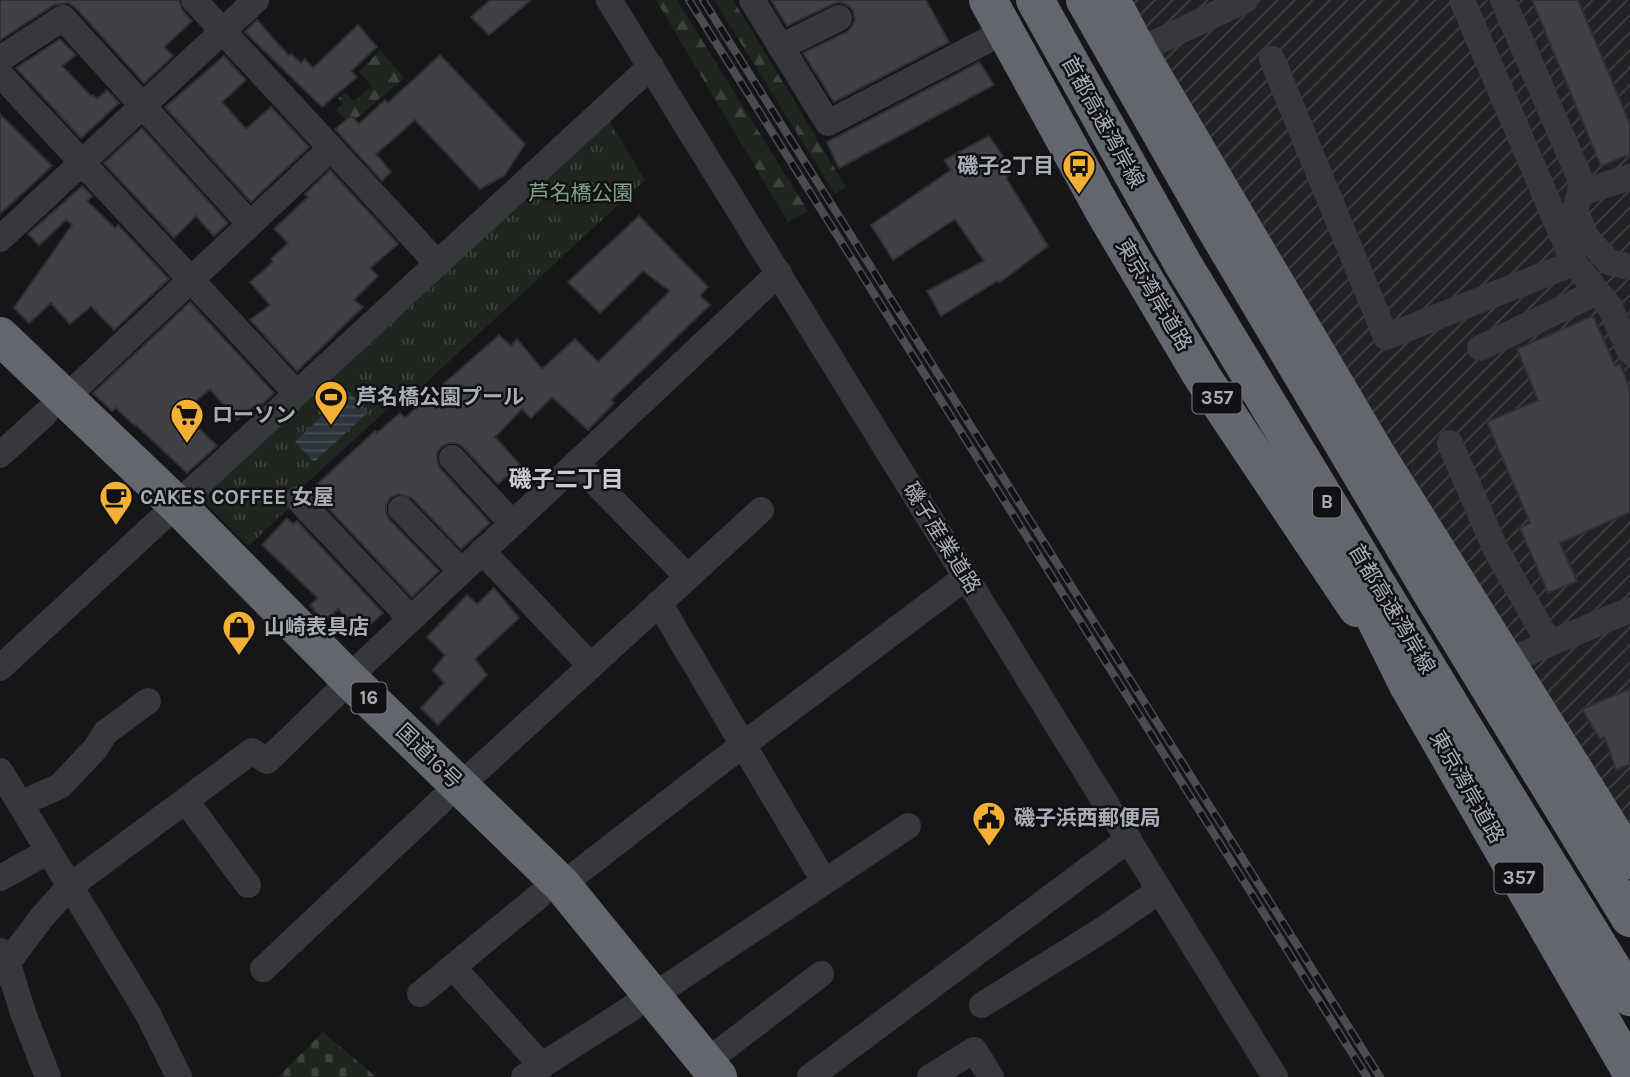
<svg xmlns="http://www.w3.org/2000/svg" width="1630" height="1077" font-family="Karla,'Noto Sans JP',sans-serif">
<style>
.industrial{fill:url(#industrial-furrows)}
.forest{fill:url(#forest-firs)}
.cemetery{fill:url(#cemetery-stones)}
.park{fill:url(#park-tufts)}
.water{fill:url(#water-rules)}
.building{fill:#404145;stroke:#303034;stroke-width:2}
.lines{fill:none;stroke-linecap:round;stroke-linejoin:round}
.minor{stroke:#37383d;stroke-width:26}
.highway{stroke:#63666e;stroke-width:38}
.rail-casing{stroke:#4a4c52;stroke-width:8}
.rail{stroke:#111113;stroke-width:5;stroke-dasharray:16;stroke-linecap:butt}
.highway-bridge{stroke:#63666e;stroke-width:38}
.labels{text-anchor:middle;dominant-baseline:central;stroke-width:5;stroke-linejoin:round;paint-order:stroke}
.shield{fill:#111113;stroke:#7b7e86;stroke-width:2}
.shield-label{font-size:19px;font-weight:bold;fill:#a8adb8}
.street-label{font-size:21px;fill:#a8adb8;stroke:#111113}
.poi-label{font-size:21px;font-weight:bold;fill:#a8adb8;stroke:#111113;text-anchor:start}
.park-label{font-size:21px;fill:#7fa381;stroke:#111113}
.neighbourhood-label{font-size:23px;font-weight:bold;fill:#c9ccd4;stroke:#111113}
</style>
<defs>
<pattern id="industrial-furrows" width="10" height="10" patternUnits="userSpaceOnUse" patternTransform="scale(1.75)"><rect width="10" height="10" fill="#222225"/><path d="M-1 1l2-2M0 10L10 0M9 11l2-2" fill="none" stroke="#3f3f43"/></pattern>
<pattern id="forest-firs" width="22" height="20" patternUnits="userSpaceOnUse" patternTransform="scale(1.75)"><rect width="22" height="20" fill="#1e261f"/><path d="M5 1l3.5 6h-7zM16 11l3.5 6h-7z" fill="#3c433d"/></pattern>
<pattern id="cemetery-stones" width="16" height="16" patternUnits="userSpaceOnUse" patternTransform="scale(1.75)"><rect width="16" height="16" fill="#1e261f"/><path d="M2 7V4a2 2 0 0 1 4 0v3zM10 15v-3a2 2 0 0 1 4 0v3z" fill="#3c433d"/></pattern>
<pattern id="park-tufts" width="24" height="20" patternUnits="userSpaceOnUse" patternTransform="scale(1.75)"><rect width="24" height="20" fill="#1e261f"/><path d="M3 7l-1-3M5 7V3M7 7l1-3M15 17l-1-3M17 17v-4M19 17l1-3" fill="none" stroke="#3c433d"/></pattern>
<pattern id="water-rules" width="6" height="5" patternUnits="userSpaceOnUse" patternTransform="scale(1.75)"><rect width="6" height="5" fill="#2c353c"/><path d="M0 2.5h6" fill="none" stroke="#485056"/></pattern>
</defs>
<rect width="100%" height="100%" fill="#161618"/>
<!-- industrial -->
<path class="industrial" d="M1129 0H1630V831L1357 385Z"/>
<!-- forest -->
<g class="forest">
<path d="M656 0H677L808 211 788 222Z"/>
<path d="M714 0H733L846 187 835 194Z"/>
<path d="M380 50 404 78 350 124 336 110 343 103 338 98 346 93 354 101 372 86 359 72Z"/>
</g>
<!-- cemetery -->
<path class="cemetery" d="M323 1032 376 1077H278Z"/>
<!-- park -->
<path class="park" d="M609 120 645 180 404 403 399 399 299 490 302 495 249 546 201 499Z"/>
<!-- water -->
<path class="water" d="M348 391 368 412 314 462 295 442Z"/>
<!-- building -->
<g class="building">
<path d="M0 0H179L182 10 192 21 164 47 173 56 144 83 75 7 68 3 54 5 0 40Z"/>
<path d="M490 0H531L489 35 471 17Z"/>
<path d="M771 0H926L949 42 834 102 803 53 847 32 852 26 855 20 853 10 847 5 839 2 833 4 787 26Z"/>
<path d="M1532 0H1578L1630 124V154L1601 166Z"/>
<path d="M257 20 289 56 291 54 301 63 305 59 313 68 358 25 377 47 351 71 357 77 322 107 245 32Z"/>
<path d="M60 39 76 55 62 66 91 96 93 95 97 99 107 90 119 103 81 138 16 68Z"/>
<path d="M440 55 525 144 504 176 480 189 415 120 376 154 391 172 382 181 335 129 351 116 359 124 385 100 388 103Z"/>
<path d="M224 56 246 80 222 102 246 129 271 107 309 147 251 202 165 107Z"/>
<path d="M979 62 994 85 839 168 827 142Z"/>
<path d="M0 114 52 166 0 214Z"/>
<path d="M142 128 228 223 214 236 196 216 174 238 104 163Z"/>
<path d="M989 136 1014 172 1006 178 1048 246 999 283 997 281 941 316 927 291 984 261 955 219 893 260 871 225 951 170 944 160Z"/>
<path d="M330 170 398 244 370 268 378 276 354 300 363 307 297 371 250 320 270 305 250 282 273 262 271 259 288 243 274 229 308 197 305 194Z"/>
<path d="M82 186 92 196 87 201 115 228 118 225 169 279 114 330 91 306 70 324 51 303 29 323 14 308 72 225 66 220 39 245 28 234Z"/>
<path d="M639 216 708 287 700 296 710 305 611 400 614 403 588 430 552 397 531 418 522 409 495 437 520 465 498 484 463 447 456 443H449L441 447 437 453V461L440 468 490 523 461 549 412 498 398 494 391 497 386 505V513L389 519 439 571 412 597 311 490 375 431 377 433 400 413 405 418 499 335 511 346 517 339 542 369 575 339 598 362 670 291 643 271 600 313 568 282Z"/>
<path d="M190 302 274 393 256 410 253 407 237 420 210 389 183 412 217 446 187 473 136 425 135 426 116 408 112 411 93 393Z"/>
<path d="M1593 316 1615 366 1620 364 1630 389V512L1560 543 1577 581 1548 593 1520 528 1530 523 1487 422 1538 400 1517 349Z"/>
<path d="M287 518 293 524 297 521 383 613 361 633 338 609 324 622 310 605 318 598 262 545Z"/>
<path d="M494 588 519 618 475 659 487 675 438 725 421 708 444 683 433 670 445 655 427 637 467 595 477 604Z"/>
<path d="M1630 689V764L1616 770 1605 737 1600 739 1582 709Z"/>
</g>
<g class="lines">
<!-- minor -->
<g class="minor">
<path d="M194 0 437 263"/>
<path d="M609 0 1275 1077"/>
<path d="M752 0 828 123 1005 31"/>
<path d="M1503 0 1582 183 1575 211 1586 237 1609 262 1630 267"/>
<path d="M781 47 839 18"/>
<path d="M1138 51 1245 0"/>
<path d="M0 59 63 18 250 224"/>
<path d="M1272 59 1386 337 1574 263 1462 0"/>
<path d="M0 74 296 393"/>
<path d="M1580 193 1630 177"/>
<path d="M0 239 256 0"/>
<path d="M1574 263 1610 307 1630 352"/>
<path d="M1480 348 1597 292"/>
<path d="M61 395 77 387 331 148"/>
<path d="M1450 443 1495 548 1549 643"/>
<path d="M0 455 45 414"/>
<path d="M452 458 512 523"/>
<path d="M576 463 688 577"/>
<path d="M298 499 411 619"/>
<path d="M401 509 461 571"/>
<path d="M482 551 591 666"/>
<path d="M659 603 824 881"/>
<path d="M1505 662 1630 610"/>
<path d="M0 668 651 66"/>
<path d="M348 678 779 273"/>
<path d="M0 771 148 1014 179 1077"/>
<path d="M460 786 761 510"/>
<path d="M186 801 248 885"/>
<path d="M20 804 60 786 95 749 105 733 148 701"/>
<path d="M0 878 47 852"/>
<path d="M562 885 719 763 966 577"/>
<path d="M1 951 8 964 23 1013 48 1077"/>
<path d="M453 967 542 1066"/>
<path d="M263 969 441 801"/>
<path d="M0 973 42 917 69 887 252 751 267 761 336 694"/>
<path d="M420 994 539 896"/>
<path d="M652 994 668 986 908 826"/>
<path d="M982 1005 1107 927 1160 890"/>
<path d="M705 1063 821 974"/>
<path d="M524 1077 633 1007"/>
<path d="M810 1077 1129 839"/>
<path d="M930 1077 974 1050 991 1077"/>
</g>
<!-- highway -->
<g class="highway">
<path d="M988 0 1105 213 1203 378 1357 608"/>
<path d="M1111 0 1138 51 1375 452 1630 860"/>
<path d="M0 336 176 504 348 678 562 885 718 1077"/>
<path d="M1353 574 1408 685 1630 1070"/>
</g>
<defs>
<g id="rail">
<path d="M689 0 1367 1077"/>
<path d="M703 0 1380 1077"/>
</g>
</defs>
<!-- rail casing -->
<use href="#rail" class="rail-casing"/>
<!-- rail -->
<use href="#rail" class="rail"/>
<!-- highway-bridge -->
<g class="highway-bridge">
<path d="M1035 0 1183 264 1467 733 1630 997"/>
<path d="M1085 0 1214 226 1434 597 1630 918"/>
</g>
</g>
<!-- icons -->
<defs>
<symbol id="bus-pin" viewBox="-11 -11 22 30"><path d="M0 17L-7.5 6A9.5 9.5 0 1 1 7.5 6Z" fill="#f2b134" stroke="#111113"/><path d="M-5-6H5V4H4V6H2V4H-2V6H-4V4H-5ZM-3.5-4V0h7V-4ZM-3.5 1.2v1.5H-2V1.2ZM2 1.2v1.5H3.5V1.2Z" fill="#111"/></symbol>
<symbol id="stadium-pin" viewBox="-11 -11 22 30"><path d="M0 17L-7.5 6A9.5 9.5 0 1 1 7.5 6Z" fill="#f2b134" stroke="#111113"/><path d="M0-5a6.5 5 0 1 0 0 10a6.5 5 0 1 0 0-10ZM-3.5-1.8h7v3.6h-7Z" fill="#111"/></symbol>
<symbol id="supermarket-pin" viewBox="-11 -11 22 30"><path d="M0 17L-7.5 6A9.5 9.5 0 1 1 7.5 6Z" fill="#f2b134" stroke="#111113"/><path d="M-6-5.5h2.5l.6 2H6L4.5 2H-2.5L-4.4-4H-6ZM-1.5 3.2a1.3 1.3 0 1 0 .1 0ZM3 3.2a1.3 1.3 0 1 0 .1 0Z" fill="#111"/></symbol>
<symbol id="cafe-pin" viewBox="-11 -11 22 30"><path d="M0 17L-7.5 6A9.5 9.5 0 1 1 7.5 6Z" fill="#f2b134" stroke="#111113"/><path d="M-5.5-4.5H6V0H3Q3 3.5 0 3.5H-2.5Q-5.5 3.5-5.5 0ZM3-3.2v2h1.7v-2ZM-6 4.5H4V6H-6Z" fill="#111"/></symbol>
<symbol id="shop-pin" viewBox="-11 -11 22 30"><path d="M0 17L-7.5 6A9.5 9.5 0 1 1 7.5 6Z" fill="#f2b134" stroke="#111113"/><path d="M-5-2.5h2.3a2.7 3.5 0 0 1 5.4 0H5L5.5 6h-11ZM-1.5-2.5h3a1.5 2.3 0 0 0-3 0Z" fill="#111"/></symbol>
<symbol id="civic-pin" viewBox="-11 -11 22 30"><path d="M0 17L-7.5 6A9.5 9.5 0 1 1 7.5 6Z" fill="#f2b134" stroke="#111113"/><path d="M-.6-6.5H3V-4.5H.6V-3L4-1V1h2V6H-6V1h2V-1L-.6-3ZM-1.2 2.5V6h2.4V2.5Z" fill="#111"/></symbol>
</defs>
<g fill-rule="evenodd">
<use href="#bus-pin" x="1060" y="147" width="38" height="52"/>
<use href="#stadium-pin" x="312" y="378" width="38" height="52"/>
<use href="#supermarket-pin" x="168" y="396" width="38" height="52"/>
<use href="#cafe-pin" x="97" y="478" width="38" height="52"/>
<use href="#shop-pin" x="220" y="608" width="38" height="52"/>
<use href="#civic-pin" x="970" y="799" width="38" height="52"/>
</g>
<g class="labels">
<!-- shield labels -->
<g class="shield">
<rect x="1192.5" y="382.5" width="49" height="31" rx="5"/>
<rect x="1313" y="486.5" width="28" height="31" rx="5"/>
<rect x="351.5" y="682.5" width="35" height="31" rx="5"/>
<rect x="1494.5" y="862.5" width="49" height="31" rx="5"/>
</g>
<g class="shield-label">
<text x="1217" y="398">357</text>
<text x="1327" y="502">B</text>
<text x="369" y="698">16</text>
<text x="1519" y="878">357</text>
</g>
<!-- street labels -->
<g class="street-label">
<text transform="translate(1103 122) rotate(61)">首都高速湾岸線</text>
<text transform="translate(1154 295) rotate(59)">東京湾岸道路</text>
<text transform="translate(942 538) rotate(58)">磯子産業道路</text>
<text transform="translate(1392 609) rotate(59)">首都高速湾岸線</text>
<text transform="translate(429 756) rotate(44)">国道16号</text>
<text transform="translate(1467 787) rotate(60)">東京湾岸道路</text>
</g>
<!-- poi labels -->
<g class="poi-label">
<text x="1054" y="166" text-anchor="end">磯子2丁目</text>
<text x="356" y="397">芦名橋公園プール</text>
<text x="212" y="415">ローソン</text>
<text x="140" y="497">CAKES COFFEE 女屋</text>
<text x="264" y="627">山崎表具店</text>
<text x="1014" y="818">磯子浜西郵便局</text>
</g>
<!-- park labels -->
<g class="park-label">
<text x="581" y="193">芦名橋公園</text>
</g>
<!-- neighbourhood labels -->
<g class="neighbourhood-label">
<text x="566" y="479">磯子二丁目</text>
</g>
</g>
</svg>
